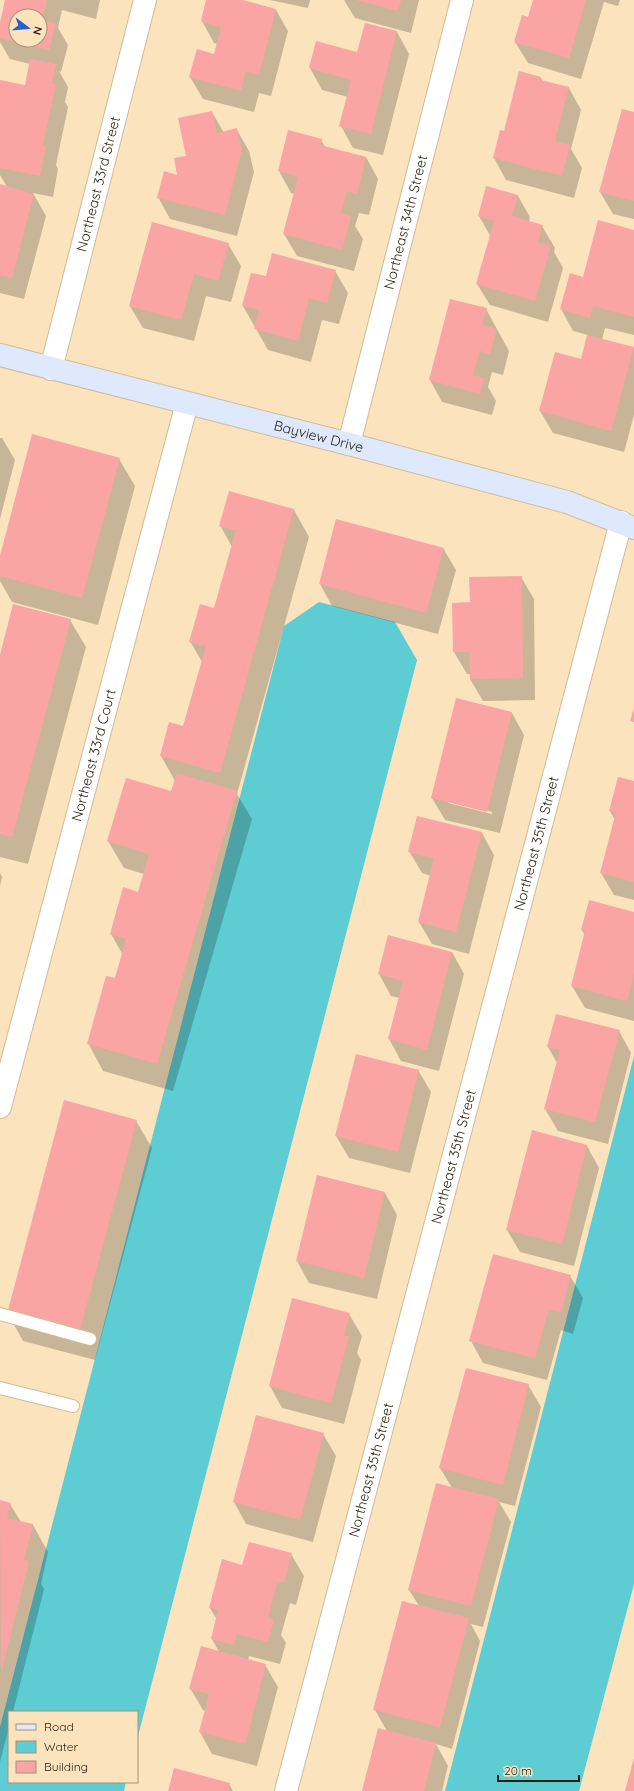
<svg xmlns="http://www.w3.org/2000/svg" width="634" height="1791" font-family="Quicksand,sans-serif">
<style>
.water{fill:#5eccd3}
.shadow{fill:#0003;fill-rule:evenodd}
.building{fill:#faa5a3;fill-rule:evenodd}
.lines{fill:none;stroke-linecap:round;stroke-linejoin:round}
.lane-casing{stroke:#d1bb96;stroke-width:14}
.street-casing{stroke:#d1bb96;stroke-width:24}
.secondary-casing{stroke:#d1bb96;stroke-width:24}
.lane{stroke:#fff;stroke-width:12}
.street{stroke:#fff;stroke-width:22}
.secondary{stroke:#dee9fd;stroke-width:22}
.labels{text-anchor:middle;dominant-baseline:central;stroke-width:3;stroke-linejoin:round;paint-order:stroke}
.street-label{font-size:14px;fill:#261e0f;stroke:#fae3bd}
</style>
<rect width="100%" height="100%" fill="#fae3bd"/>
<!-- water -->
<g class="water">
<path d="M319 602 395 622 417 660 137 1740V1712H9V1782H126L124 1791H0V1727L284 626Z"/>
<path d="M634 1056V1584L579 1791H445Z"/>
</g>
<!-- shadow -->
<g class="shadow">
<path d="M6 0H100L96 19 62 10 58 28 68 45 61 72 59 71 68 87 65 102 68 107 56 165 58 169 53 197 33 193 46 216 24 299 0 293V186L7 187 0 175V81L26 86 30 64 10 59 0 42V26ZM16 16H40V40H16Z"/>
<path d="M207 0H239L276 10 288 31 271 96 259 93 254 112 203 99 190 77 215 55 218 44 214 43 202 21Z"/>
<path d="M270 0H310L308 8Z"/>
<path d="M344 0H419L411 33 355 18Z"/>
<path d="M534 0H620L618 6 604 2 581 79 528 63 515 42 529 18Z"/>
<path d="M397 32 409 54 383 155 353 148 341 126 348 97 322 90 310 68 358 53Z"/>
<path d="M540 77 543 81 569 88 581 110 571 149 582 168 574 198 506 180 494 158 504 132Z"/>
<path d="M212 112 224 133 237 130 249 151 254 172 237 236 170 219 158 197 179 176Z"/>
<path d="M634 113V219L613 214 600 192Z"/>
<path d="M289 131 321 140 325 147 366 157 378 179 369 215 359 213 355 226 363 239 354 271 297 256 284 234 295 194 291 193 279 171Z"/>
<path d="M518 196 530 217 529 222 542 226 555 248 554 252 563 268 548 322 490 305 477 284 491 237 479 216Z"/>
<path d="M634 231V335L605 328 602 340 634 348V415L624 452 553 433 540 411 581 361 588 335 573 331 561 309 570 274 584 278Z"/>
<path d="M228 244 241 266 231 302 206 296 194 341 143 328 130 306Z"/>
<path d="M335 271 348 293 339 324 322 320 311 362 268 350 243 306 267 278Z"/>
<path d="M451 300 486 309 509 351 503 375 492 372 488 387 496 401 492 415 442 402 430 380Z"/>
<path d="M0 438H2L15 460 0 519Z"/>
<path d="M119 459 135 486 98 625 12 602 0 581V560Z"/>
<path d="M294 510 309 537 237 794 252 819 173 1091 103 1071 88 1043 115 979 123 955 111 934 138 893 144 874 124 868 108 841 172 792 175 781 161 756 184 728 202 662 190 641 215 609 232 547 220 525Z"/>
<path d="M443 548 456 570 438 634 332 606 320 584Z"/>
<path d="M521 577 534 599 535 700 483 701 470 679V674H467L454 652 471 603Z"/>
<path d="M70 620 86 647 28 864 0 857V658Z"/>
<path d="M512 713 524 735 500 833 445 820 432 798ZM448 801 492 812V814L448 803Z"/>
<path d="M634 782V900L614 895 601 873 615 820 610 811Z"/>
<path d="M482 833 494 855 469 954 432 944 419 922 431 876 422 873 409 851Z"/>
<path d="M0 873 2 877 0 886Z"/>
<path d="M634 913V1021L585 1008 572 986 585 936 582 930Z"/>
<path d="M452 952 464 974 439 1071 401 1061 389 1039 400 998 391 996 379 974Z"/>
<path d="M619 1031 631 1053 608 1144 558 1131 545 1109 557 1063 548 1047Z"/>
<path d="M418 1070 431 1092 410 1173 349 1158 336 1136Z"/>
<path d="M136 1121 152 1148 95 1360 23 1341 8 1314Z"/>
<path d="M532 1132 587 1146 599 1168 574 1266 520 1252 507 1230Z"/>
<path d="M385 1193 397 1215 377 1299 309 1283 297 1261Z"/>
<path d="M570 1276 583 1298 573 1334 561 1330 547 1380 483 1363 471 1341Z"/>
<path d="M349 1314 362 1336 357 1353 361 1360 344 1424 282 1408 270 1386Z"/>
<path d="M528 1385 541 1407 515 1506 499 1502 511 1522 483 1627 471 1624 480 1641 452 1749 436 1744 448 1766 442 1791H363L387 1731 375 1710 419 1606 409 1590 452 1488 440 1468Z"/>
<path d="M323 1434 336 1456 313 1542 246 1524 234 1502Z"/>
<path d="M0 1501 10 1504 21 1522 33 1525 48 1552 41 1584 44 1589 13 1712H9V1727L0 1762Z"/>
<path d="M291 1554 304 1576 296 1605 290 1603 281 1635 286 1643 280 1664 249 1656 248 1660 265 1665 278 1687 257 1766 212 1754 200 1732 206 1711 203 1710 190 1688 219 1652 212 1639 217 1620 210 1608 243 1566Z"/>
<path d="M229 1784 233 1791H169Z"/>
</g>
<!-- building -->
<g class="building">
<path d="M5 0H47L42 20 56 23 49 50 0 38V22ZM16 16H40V40H16Z"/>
<path d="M206 0H243L276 9 259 75 246 71 241 91 189 77 197 49 214 54 221 27 201 21Z"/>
<path d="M356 0H401L398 11Z"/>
<path d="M533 0H586L569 58 514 42 522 15 528 17Z"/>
<path d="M365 23 397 31 371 134 339 126 351 80 309 68 316 41 357 52Z"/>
<path d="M30 59 56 64 52 83 56 84 43 145 46 146 40 176 0 168V80L25 85Z"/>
<path d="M519 71 541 77 540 80 569 87 555 141 570 145 562 176 493 158 500 130 504 131Z"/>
<path d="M622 109 634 112V201L599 192Z"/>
<path d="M212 111 217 133 237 128 242 149 225 215 157 198 164 171 177 175 174 158 186 156 178 118Z"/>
<path d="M288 130 322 139 320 145 366 157 357 194 347 191 341 213 351 216 342 250 283 234 298 177 278 171Z"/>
<path d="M0 184 34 194 12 278 0 275Z"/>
<path d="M486 186 518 195 512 216 543 225 538 242 551 245 535 301 476 284 494 221 478 216Z"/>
<path d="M598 220 634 230V317L593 306 590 318 560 309 570 273 583 277Z"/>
<path d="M152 222 229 243 218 281 194 274 181 320 129 306Z"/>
<path d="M272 253 336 270 327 303 309 298 298 341 254 329 259 310 242 306 251 273 266 276Z"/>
<path d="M450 299 487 308 482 325 497 329 490 354 480 351 473 375 484 378 480 394 429 380Z"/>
<path d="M587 335 634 347 611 431 539 411 555 352 581 359Z"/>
<path d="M32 434 120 458 82 598 0 576V556Z"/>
<path d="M229 491 294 509 220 773 160 756 169 722 183 726 206 646 189 642 200 604 214 608 236 530 219 526Z"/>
<path d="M336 519 444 548 426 613 319 584Z"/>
<path d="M522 576 523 678 470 679 469 652H453L452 603 470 602 469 577Z"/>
<path d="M13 604 71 619 12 837 0 834V655Z"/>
<path d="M456 698 512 712 487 812 431 798Z"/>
<path d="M634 708V722L630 721Z"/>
<path d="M177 773 237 791 157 1064 87 1044 106 976 115 978 126 939 110 934 123 887 138 892 149 854 107 841 126 778 171 791Z"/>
<path d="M618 777 634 781V882L600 873 616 812 609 811Z"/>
<path d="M417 816 482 832 456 932 418 922 434 858 408 852Z"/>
<path d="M589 900 634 912V974L627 1001 571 986 585 931 581 930Z"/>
<path d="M388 935 452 952 427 1050 388 1039 403 981 378 974Z"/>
<path d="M556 1014 620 1030 595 1122 544 1109 560 1050 547 1047Z"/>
<path d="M356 1054 419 1070 398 1152 335 1136Z"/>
<path d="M64 1100 137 1120 79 1333 7 1314Z"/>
<path d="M532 1130 587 1145 562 1244 506 1230Z"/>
<path d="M317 1175 385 1192 364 1278 296 1261Z"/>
<path d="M493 1254 571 1275 561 1312 549 1309 535 1358 469 1341Z"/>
<path d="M292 1298 350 1313 344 1335 349 1337 331 1403 269 1386Z"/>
<path d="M466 1368 529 1384 503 1485 439 1468Z"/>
<path d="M256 1415 324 1433 300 1520 233 1502Z"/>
<path d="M436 1483 499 1499 471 1606 408 1590Z"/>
<path d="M0 1500 11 1503 7 1518 33 1524 24 1560 29 1561 1 1673Z"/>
<path d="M249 1542 292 1553 284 1583 277 1582 268 1618 274 1620 268 1642 237 1634 234 1645 211 1639 218 1610 209 1608 222 1559 242 1565Z"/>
<path d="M402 1601 469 1618 440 1727 373 1710Z"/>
<path d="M201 1646 266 1664 245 1744 199 1732 209 1694 189 1689Z"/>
<path d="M378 1728 436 1743 424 1791H362Z"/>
<path d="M634 1758V1791H625Z"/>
<path d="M174 1768 230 1783 228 1791H168Z"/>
</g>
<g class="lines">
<defs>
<g id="lane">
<path d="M0 1314 90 1339"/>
<path d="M0 1388 73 1406"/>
</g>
<g id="street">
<path id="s1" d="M51 369 145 0"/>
<path id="s2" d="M349 444 462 0"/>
<path id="s3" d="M0 1107 187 403"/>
<path id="s4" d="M286 1791 621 522"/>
</g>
<g id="secondary">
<path id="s5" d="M0 355 349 444 567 502 634 528"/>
</g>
</defs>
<!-- lane casing -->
<use href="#lane" class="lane-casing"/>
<!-- street casing -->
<use href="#street" class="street-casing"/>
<!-- secondary casing -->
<use href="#secondary" class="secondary-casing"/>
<!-- lane -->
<use href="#lane" class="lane"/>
<!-- street -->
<use href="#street" class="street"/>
<!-- secondary -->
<use href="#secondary" class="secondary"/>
</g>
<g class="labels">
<!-- street labels -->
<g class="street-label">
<text stroke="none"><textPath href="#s1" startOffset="191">Northeast 33rd Street</textPath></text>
<text stroke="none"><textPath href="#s2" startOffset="229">Northeast 34th Street</textPath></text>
<text stroke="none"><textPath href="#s5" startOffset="329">Bayview Drive</textPath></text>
<text stroke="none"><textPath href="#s3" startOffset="364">Northeast 33rd Court</textPath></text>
<text stroke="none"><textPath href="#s4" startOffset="980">Northeast 35th Street</textPath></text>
<text stroke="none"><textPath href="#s4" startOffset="656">Northeast 35th Street</textPath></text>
<text stroke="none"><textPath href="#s4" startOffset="332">Northeast 35th Street</textPath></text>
</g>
</g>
<!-- legend -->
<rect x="8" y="1711" width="130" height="72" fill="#fae3bd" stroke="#a59477"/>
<rect x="16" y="1724" width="20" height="6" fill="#dee9fd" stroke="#a59477"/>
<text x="44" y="1731" font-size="12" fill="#261e0f">Road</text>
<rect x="16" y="1741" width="20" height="12" fill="#5eccd3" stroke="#a59477"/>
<text x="44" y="1751" font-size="12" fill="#261e0f">Water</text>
<rect x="16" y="1761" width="20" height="12" fill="#faa5a3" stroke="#a59477"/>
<text x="44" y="1771" font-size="12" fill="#261e0f">Building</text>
<!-- north arrow -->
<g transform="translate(28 28) rotate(106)"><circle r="19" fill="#fae3bd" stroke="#a59477"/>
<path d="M0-3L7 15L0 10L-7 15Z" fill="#2561ce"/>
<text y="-6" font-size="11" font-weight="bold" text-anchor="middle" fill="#261e0f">N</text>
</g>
<!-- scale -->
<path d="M498 1775v6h81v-6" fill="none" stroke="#261e0f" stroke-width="2"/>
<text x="504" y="1775" font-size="12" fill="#261e0f" stroke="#fae3bd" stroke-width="3" paint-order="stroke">20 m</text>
</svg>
